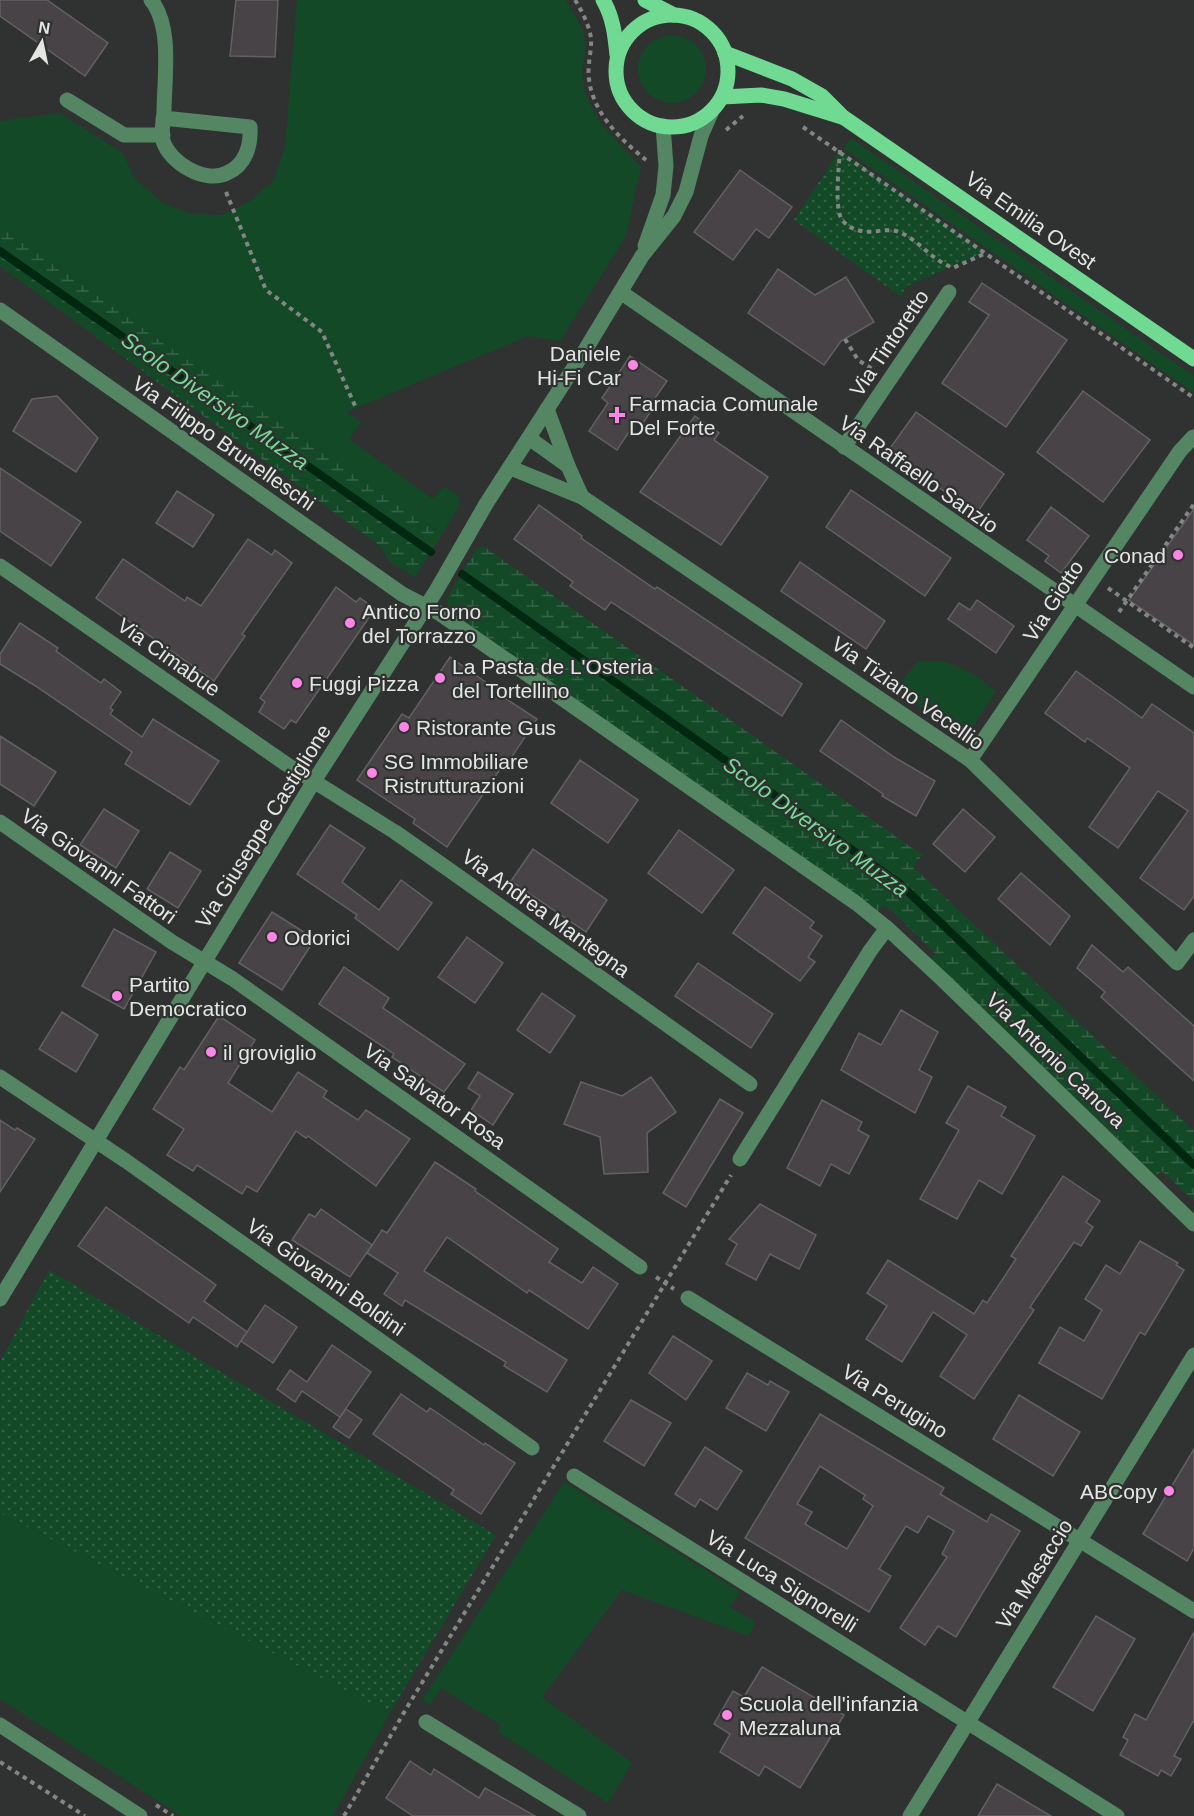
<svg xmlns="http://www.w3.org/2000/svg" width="1194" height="1816" font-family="Arial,sans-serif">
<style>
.grass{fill:#144928}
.wetland{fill:url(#wetland-marsh)}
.park{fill:url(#park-dots)}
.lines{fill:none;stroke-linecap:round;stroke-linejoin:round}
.stream{stroke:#002810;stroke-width:8}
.building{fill:#474346;stroke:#646063;stroke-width:1.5;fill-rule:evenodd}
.path{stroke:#838684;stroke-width:4;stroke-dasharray:4.5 4.5;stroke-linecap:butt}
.minor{stroke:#558663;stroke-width:15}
.major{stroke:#70da92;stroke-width:15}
.poi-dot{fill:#fb86e5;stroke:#2f3230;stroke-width:2}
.labels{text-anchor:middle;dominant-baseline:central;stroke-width:4.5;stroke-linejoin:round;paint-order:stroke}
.street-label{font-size:21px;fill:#e4e6e4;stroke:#2f3230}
.poi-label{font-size:21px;fill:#e4e6e4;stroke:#2f3230;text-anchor:start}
.water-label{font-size:22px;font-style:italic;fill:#76db96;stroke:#2f3230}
</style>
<defs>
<pattern id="wetland-marsh" width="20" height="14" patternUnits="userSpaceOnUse" patternTransform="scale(1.5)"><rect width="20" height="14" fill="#144928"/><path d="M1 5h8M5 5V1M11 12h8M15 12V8" fill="none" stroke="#366347"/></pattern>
<pattern id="park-dots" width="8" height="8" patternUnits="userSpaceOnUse" patternTransform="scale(1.5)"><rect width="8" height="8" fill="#144928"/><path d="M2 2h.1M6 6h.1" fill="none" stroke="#366347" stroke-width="1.8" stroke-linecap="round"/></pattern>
</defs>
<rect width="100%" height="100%" fill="#2f3230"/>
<!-- grass -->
<g class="grass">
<path d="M297 0H566L583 30 586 48 582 70 585 94 601 124 641 167 626 236 560 341 528 336 346 412 361 422 349 439 433 499 444 486 458 495 460 504 443 533C292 435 146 331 0 226V121L60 113 123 153 134 178 163 203 191 214 222 215 249 202 274 180 285 147Z"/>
<circle cx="672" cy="69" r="34"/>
<path d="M851 138 1194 376V393L843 148Z"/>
<path d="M918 661 947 662 975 675 996 691 965 738 895 690Z"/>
<path d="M564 1482 740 1592 730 1607 755 1622 749 1636 622 1590 542 1697 632 1763 608 1803 498 1732 501 1725 441 1688 430 1705 422 1700Z"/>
<path d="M0 1513 390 1713 333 1816H181L0 1699Z"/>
</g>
<!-- wetland -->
<g class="wetland">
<path d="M0 226C146 331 292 435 443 533L415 577 390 562 380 546 0 266Z"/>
<path d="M483 546 922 855 913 867 1194 1131V1201L1162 1171 1156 1176 931 959 936 954 891 910 882 905 877 912 451 612 446 600 476 549Z"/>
</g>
<!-- park -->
<g class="park">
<path d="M840 150 985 252 907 286 900 296 794 220Z"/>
<path d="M49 1270 496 1535 390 1713 0 1513V1362Z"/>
</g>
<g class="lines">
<!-- stream -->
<g class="stream">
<path d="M0 251 431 552"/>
<path d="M462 574 899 883 1194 1165"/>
</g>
</g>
<!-- building -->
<g class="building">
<path d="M0 0H47L108 43 85 76 0 16Z"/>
<path d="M236 0H278L275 57 230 56Z"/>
<path d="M740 170 792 207 769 238 756 229 733 260 694 232Z"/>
<path d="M778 269 815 295 846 277 874 322 841 341 824 365 748 313Z"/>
<path d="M982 283 1067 340 1006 427 942 383 989 315 969 302Z"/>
<path d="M630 356 667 381 653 401 656 403 642 425 636 421 617 450 589 431 608 403 602 398Z"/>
<path d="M1083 391 1150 440 1103 502 1037 452Z"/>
<path d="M57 396 98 438 76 472 13 431 32 399Z"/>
<path d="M916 412 1004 474 976 514 888 451Z"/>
<path d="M695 416 719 433 714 440 768 477 721 545 640 492Z"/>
<path d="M0 468 81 522 51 566 0 531Z"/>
<path d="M851 490 951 558 925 596 826 527Z"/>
<path d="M177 491 214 515 193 547 156 523Z"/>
<path d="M539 505 582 536 581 538 655 589 657 587 802 684 782 716 611 602 605 610 570 586 573 582 514 539Z"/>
<path d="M1051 507 1089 536 1061 573 1045 561 1049 556 1027 540Z"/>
<path d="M1194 509V645L1129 600Z"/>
<path d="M248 539 272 555 275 550 292 563 242 634 245 636 214 681 96 598 123 559 185 601 187 597 201 606Z"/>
<path d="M800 562 885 621 866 649 781 591Z"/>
<path d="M336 587 356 602 360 598 375 609 296 723 291 720 284 729 259 712 265 702 260 698Z"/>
<path d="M977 600 1014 626 996 653 948 619 959 603 970 610Z"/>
<path d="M20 623 58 648 56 651 101 683 104 679 121 692 110 708 113 710 110 714 142 737 153 719 219 761 190 805 125 764 132 752 34 685 0 664V654Z"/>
<path d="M450 657 487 683 485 685 537 719 505 767 503 765 447 847 413 823 415 819 357 780 402 714 409 718Z"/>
<path d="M1076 671 1142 718 1152 704 1194 733V896L1184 910 1140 878 1188 811 1158 791 1118 848 1089 827 1130 768 1087 738 1085 742 1045 713Z"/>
<path d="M841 720 894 757 935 781 916 816 882 796 883 794 820 751Z"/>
<path d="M0 736 56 772 34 806 0 784Z"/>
<path d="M580 760 638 800 608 843 551 803Z"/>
<path d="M104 809 139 831 116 868 80 845Z"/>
<path d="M963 809 995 837 965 872 933 844Z"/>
<path d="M330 825 365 848 342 882 379 910 401 880 432 903 398 950 355 918 357 915 297 874Z"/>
<path d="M679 830 734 870 702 913 648 873Z"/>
<path d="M533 849 607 900 586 932 511 881Z"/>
<path d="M170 852 201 871 178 908 147 889Z"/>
<path d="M1021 873 1070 916 1050 945 998 899Z"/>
<path d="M765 887 814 922 810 928 822 936 808 957 815 962 800 981 733 933Z"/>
<path d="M272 912 315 939 282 990 239 963Z"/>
<path d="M114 929 156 952 124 1009 82 986Z"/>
<path d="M467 937 503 963 475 1003 438 977Z"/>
<path d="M1092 945 1123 972 1128 967 1194 1026V1081L1101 997 1105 992 1077 968Z"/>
<path d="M698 963 773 1014 751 1048 675 996Z"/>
<path d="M344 967 389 998 383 1008 465 1064 444 1092 392 1057 394 1054 319 1004Z"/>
<path d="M542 993 575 1016 550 1053 517 1030Z"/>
<path d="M901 1010 938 1032 919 1070 932 1077 915 1113 841 1070 859 1033 881 1045Z"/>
<path d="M62 1012 98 1035 76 1072 39 1049Z"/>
<path d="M219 1016 255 1040 228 1083 272 1112 298 1072 327 1091 323 1097 358 1120 366 1110 410 1139 376 1186 308 1136 306 1138 296 1131 257 1192 247 1186 242 1194 197 1165 193 1171 167 1155 184 1129 153 1109 180 1067 184 1070Z"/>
<path d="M478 1072 513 1094 493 1125 471 1110 480 1096 468 1088Z"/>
<path d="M651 1077 676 1112 647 1133 648 1172 604 1174 600 1137 564 1124 581 1082 622 1096Z"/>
<path d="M968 1086 1006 1107 1001 1116 1035 1136 1002 1194 979 1180 957 1219 920 1199 959 1130 946 1123Z"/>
<path d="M720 1099 743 1113 686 1207 663 1193Z"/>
<path d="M822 1100 862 1122 858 1130 869 1136 849 1174 831 1164 820 1186 787 1168Z"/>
<path d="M0 1120 15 1130 17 1128 35 1139 0 1192Z"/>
<path d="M435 1162 476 1189 475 1191 558 1249 549 1262 582 1283 593 1267 618 1284 588 1329 529 1290 527 1293 447 1237 424 1271 567 1360 547 1392 504 1366 506 1362 405 1300 402 1306 384 1294 398 1273 367 1253 382 1230 387 1233Z"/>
<path d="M1063 1176 1100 1201 1086 1222 1093 1227 1081 1246 1074 1242 1030 1307 1034 1310 974 1399 940 1376 967 1335 933 1312 902 1362 866 1339 887 1306 867 1293 888 1260 974 1314 983 1300 987 1303 1016 1259 1011 1256Z"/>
<path d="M760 1204 816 1235 799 1269 770 1254 756 1280 726 1264 737 1244 729 1239Z"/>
<path d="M106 1207 216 1285 204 1301 247 1332 237 1347 193 1317 189 1323 78 1246Z"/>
<path d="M321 1209 372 1245 350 1277 292 1240 309 1214 315 1217Z"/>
<path d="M1140 1241 1178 1263 1176 1265 1184 1270 1145 1335 1140 1332 1102 1399 1039 1363 1060 1327 1084 1341 1102 1310 1085 1299 1106 1265 1120 1274Z"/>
<path d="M265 1305 297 1327 273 1363 241 1341Z"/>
<path d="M673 1336 712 1361 686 1400 649 1373Z"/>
<path d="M332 1345 371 1372 340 1417 302 1391 295 1402 277 1389 290 1370 307 1382Z"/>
<path d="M747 1373 768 1385 770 1381 789 1392 766 1431 726 1408Z"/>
<path d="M401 1394 427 1412 430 1408 484 1445 485 1443 515 1463 481 1514 451 1494 454 1490 373 1434Z"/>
<path d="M1019 1395 1080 1432 1053 1476 993 1439Z"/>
<path d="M631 1400 671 1423 644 1466 604 1441Z"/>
<path d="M346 1409 362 1420 349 1438 333 1427Z"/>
<path d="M820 1414 944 1488 940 1494 987 1522 991 1514 1020 1531 956 1637 938 1626 925 1645 900 1628 947 1557 942 1554 954 1531 928 1516 918 1533 906 1526 879 1569 891 1576 869 1612 745 1538ZM820 1466 865 1495 863 1499 873 1506 847 1549 805 1524 812 1512 797 1504Z"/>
<path d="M705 1447 742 1471 717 1510 700 1499 695 1507 675 1494Z"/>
<path d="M1194 1449V1548L1187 1561 1143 1534Z"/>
<path d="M1096 1616 1135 1639 1093 1711 1053 1687Z"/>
<path d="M1194 1632V1720L1174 1756 1181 1759 1171 1776 1161 1770 1158 1776 1120 1755 1128 1740 1123 1737 1135 1714 1146 1720Z"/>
<path d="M762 1667 844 1715 800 1788 765 1766 759 1776 720 1752 730 1734 714 1724 733 1691 744 1697Z"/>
<path d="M410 1761 431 1775 434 1769 479 1798 485 1788 535 1816H413L386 1798Z"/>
<path d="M997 1784 1051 1816H978Z"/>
</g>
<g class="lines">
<!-- path -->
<g class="path">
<path d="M575 0C582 11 589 25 591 38 592 51 587 65 589 79 593 113 620 139 646 160"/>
<path d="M803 127 1194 398"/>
<path d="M726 130 743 116"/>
<path d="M840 150C839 166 834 208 842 220 847 226 854 230 862 231 874 234 887 227 899 232 919 240 930 259 953 268L986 253"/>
<path d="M226 192 266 290 322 332 356 408"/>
<path d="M845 339 858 360 874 370"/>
<path d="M1108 588 1194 648"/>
<path d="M1119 612 1194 504"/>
<path d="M656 1277 674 1289"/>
<path d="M0 1762 85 1816"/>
<path d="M156 1805 173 1816"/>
<path d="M344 1816 406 1709 731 1175"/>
</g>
<!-- minor -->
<g class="minor">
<path d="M151 0C173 27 164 79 164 113 163 121 161 133 163 141 170 163 205 184 227 173 246 165 251 145 250 127L163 118"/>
<path d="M67 100 124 135H163"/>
<path d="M645 246 663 195 666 166 663 126"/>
<path d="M622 293 1194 687"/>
<path d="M0 310 402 594 439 613 856 903 887 928 943 980 1194 1224"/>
<path d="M547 409 568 466 582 497"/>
<path d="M529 438 568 466"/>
<path d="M844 447 949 292"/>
<path d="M511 468 582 497 970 760 1177 963 1194 940"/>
<path d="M0 566 286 764 395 832 448 869 750 1084"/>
<path d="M970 760 1180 451 1193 437"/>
<path d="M0 822 172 942 233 979 640 1267"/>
<path d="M0 1077 126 1161 532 1448"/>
<path d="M740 1159 870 951 887 928"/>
<path d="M688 1298 1194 1611"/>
<path d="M0 1299 314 781 436 591 486 504 587 347 642 256 674 216 686 192 701 136 712 111"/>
<path d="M574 1476 1117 1816"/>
<path d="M426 1722 579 1816"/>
<path d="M0 1725 140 1816"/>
<path d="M910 1816 1194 1355"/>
</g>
<!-- major -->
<g class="major">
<path d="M603 0C613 17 615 35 617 55"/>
<path d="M645 0 674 15"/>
<circle cx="672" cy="71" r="56"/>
<path d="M725 53 792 79 822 96 843 117 1194 359"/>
<path d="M722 97 761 95 784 99 842 117"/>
</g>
</g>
<!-- markers -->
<g class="poi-dot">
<circle cx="633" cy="365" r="6"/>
<path d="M614 406h6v6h6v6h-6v6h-6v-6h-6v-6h6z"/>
<circle cx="1178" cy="555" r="6"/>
<circle cx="350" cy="623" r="6"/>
<circle cx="440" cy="678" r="6"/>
<circle cx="297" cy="683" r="6"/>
<circle cx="404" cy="727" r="6"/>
<circle cx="372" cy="773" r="6"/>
<circle cx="272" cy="937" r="6"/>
<circle cx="117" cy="996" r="6"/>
<circle cx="211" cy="1052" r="6"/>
<circle cx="1169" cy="1491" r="6"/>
<circle cx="727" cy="1715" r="6"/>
</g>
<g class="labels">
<!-- street labels -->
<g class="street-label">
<text transform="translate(1031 220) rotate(35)">Via Emilia Ovest</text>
<text transform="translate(889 343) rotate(-56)">Via Tintoretto</text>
<text transform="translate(224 443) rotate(35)">Via Filippo Brunelleschi</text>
<text transform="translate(919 474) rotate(35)">Via Raffaello Sanzio</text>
<text transform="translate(1053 601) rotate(-57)">Via Giotto</text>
<text transform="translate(169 657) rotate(35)">Via Cimabue</text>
<text transform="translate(908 693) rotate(35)">Via Tiziano Vecellio</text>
<text transform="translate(263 826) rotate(-58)">Via Giuseppe Castiglione</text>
<text transform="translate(99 866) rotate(35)">Via Giovanni Fattori</text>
<text transform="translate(546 913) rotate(36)">Via Andrea Mantegna</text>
<text transform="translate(1056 1060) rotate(44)">Via Antonio Canova</text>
<text transform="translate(435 1096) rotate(35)">Via Salvator Rosa</text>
<text transform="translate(326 1277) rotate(35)">Via Giovanni Boldini</text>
<text transform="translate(895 1401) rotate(32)">Via Perugino</text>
<text transform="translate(1034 1574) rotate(-58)">Via Masaccio</text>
<text transform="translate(782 1581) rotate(32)">Via Luca Signorelli</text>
</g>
<!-- poi labels -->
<g class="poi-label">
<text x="621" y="353" text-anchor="end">Daniele<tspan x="621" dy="24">Hi-Fi Car</tspan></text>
<text x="629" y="403">Farmacia Comunale<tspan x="629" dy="24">Del Forte</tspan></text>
<text x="1166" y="555" text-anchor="end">Conad</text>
<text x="362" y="611">Antico Forno<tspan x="362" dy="24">del Torrazzo</tspan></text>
<text x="452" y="666">La Pasta de L'Osteria<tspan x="452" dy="24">del Tortellino</tspan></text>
<text x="309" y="683">Fuggi Pizza</text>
<text x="416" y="727">Ristorante Gus</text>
<text x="384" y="761">SG Immobiliare<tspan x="384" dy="24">Ristrutturazioni</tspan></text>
<text x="284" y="937">Odorici</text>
<text x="129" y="984">Partito<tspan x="129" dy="24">Democratico</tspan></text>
<text x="223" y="1052">il groviglio</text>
<text x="1157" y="1491" text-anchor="end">ABCopy</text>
<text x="739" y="1703">Scuola dell'infanzia<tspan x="739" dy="24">Mezzaluna</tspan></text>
</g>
<!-- water labels -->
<g class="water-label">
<text transform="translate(215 401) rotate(35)">Scolo Diversivo Muzza</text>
<text transform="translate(816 827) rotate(36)">Scolo Diversivo Muzza</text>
</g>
</g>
<!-- north arrow -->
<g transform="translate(42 42) rotate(9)" stroke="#2f3230" stroke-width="4.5" paint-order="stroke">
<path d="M0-4.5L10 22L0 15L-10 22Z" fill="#e4e6e4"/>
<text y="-9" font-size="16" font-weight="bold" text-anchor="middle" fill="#e4e6e4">N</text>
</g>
</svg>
